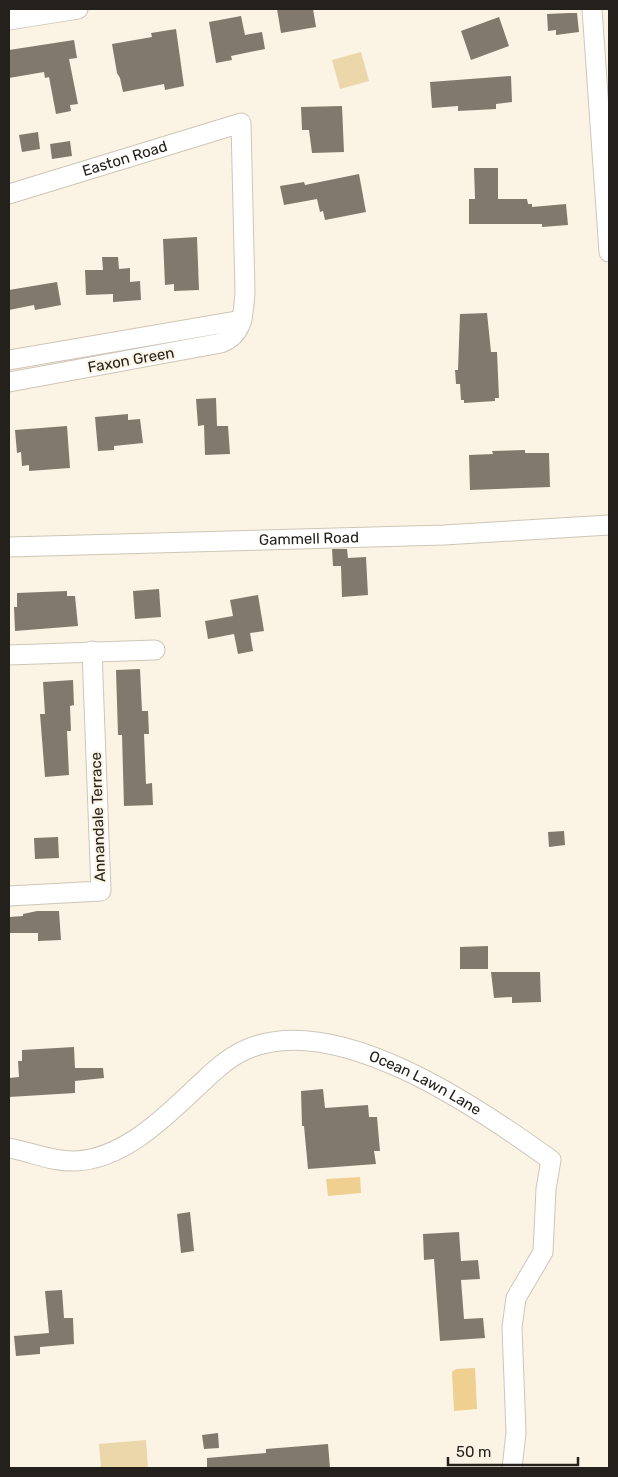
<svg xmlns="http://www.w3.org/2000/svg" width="618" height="1477" font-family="Rubik,sans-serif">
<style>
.green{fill:#ecd7ab}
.water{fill:#efd090}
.building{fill:#817a6c}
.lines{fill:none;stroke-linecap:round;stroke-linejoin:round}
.minor-casing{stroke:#cec6b7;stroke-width:21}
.minor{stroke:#fff;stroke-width:19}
.labels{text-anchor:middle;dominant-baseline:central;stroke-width:4;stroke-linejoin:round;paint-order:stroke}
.street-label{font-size:15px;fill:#24211c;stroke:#fbf3e3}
</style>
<rect width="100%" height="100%" fill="#fbf3e3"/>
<!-- green -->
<g class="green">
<path d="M361 52 369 81 340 89 332 60Z"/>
<path d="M146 1440 148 1468H101L99 1444Z"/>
</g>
<!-- water -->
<g class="water">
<path d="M360 1177 361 1193 328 1196 326 1179Z"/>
<path d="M475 1368 477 1409 454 1411 452 1372 456 1369Z"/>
</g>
<!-- building -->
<g class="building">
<path d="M277 9H313L316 27 281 33Z"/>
<path d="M569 13H577L579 32 556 35V30L548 31 547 14Z"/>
<path d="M241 16 245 35 262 32 265 49 231 56 232 60 216 63 209 22Z"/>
<path d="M499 17 509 46 471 60 461 31Z"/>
<path d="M176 29 184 86 165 90 164 84 123 92 120 78 117 73 112 44 152 37 151 33Z"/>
<path d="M74 40 77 58 69 59 78 104 70 105 71 111 56 114 49 77 45 78 44 72 9 78V50Z"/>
<path d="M511 76 512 102 496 104V109L458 111V106L432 108 430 82Z"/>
<path d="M342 106 344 152 312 153 309 130H302L301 107Z"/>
<path d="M38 132 40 149 22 152 19 135Z"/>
<path d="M70 141 72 156 52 159 50 144Z"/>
<path d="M474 168H498V199H527L528 204H532V207L566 204 568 225 542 227V224H469V199H475Z"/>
<path d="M359 174 366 212 325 220 323 211 320 212 317 199 284 205 280 186 304 182 305 185Z"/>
<path d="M197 237 199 290 174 291V284L165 285 163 239Z"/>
<path d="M102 257H118L119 269 130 268V282L140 281 141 300 113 302V294L86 295 85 270H103Z"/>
<path d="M57 282 61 305 35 310 34 305 9 310V290Z"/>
<path d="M487 313 491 352H497L499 398H495V401L464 403V400H461L460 384H456L455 370H458L460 314Z"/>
<path d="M216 398 217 426H228L230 454 205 455 204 425 198 426 196 399Z"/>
<path d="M128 414V420L140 419 143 443 114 446V450L98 451 95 417Z"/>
<path d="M67 426 70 468 29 471V465L22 466 21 452 17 453 15 430Z"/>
<path d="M525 450V453H549L550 487 470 490 469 455 493 454 492 451Z"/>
<path d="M332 549H347L348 558 366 557 368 595 342 597 341 566H333Z"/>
<path d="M159 589 161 617 135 619 133 591Z"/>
<path d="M67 591V596H75L78 626 15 631 14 607H17V593Z"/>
<path d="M258 595 264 631 250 633 253 651 238 654 234 634 208 639 205 621 233 616 230 600Z"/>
<path d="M140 669 142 711H148L149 734H144L146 784 152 783 153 805 124 806 122 735H118L116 670Z"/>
<path d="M73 680 74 705 70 706 71 731H67L69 775 45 777 40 714H45L43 682Z"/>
<path d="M564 831 565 845 549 847 548 832Z"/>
<path d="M58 837 59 858 35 859 34 838Z"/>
<path d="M37 911H59L61 940 38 941V933H9V917L23 916V914Z"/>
<path d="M488 946V969H460V947Z"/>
<path d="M491 972H540L541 1002 512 1003V997L494 998Z"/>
<path d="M74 1047 75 1068H103L104 1078 75 1081V1093L9 1097V1078L19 1077 18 1061H22V1050Z"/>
<path d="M323 1089 325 1108 368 1105 369 1117H377L380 1151H374L376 1164 308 1169 304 1126H302L301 1091Z"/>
<path d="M190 1212 194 1251 181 1253 177 1214Z"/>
<path d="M459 1232 461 1261 478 1260 480 1279 461 1280 464 1319 483 1318 485 1338 440 1341 434 1259 424 1260 423 1234Z"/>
<path d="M62 1290 64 1318H73L74 1344 40 1347V1354L16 1356 14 1336 49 1333 45 1291Z"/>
<path d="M218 1433 219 1448 204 1449 202 1435Z"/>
<path d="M328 1444 330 1468H207V1458L266 1453V1449Z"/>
</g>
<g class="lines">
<defs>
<g id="minor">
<path d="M592 9 609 252"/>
<path d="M9 20 78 9"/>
<path id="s1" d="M9 194 241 123 245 293C243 314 244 334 221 343L9 382"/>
<path d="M9 360 242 320"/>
<path id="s2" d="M9 547 444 535 609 525"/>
<path d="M9 655 155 650"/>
<path d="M9 896 101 891 92 651"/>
<path id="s3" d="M9 1148C31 1152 53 1162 75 1161 124 1159 165 1117 198 1086 212 1073 226 1059 243 1051 333 1007 479 1108 551 1160L546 1189 543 1252 516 1298 512 1327 516 1433 512 1468"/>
</g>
</defs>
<!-- minor casing -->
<use href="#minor" class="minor-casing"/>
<!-- minor -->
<use href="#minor" class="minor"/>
</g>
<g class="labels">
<!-- street labels -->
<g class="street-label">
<text stroke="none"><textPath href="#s1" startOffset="121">Easton Road</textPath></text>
<text transform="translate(131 360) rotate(-10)">Faxon Green</text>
<text stroke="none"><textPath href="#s2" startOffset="300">Gammell Road</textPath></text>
<text transform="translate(98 817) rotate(-92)">Annandale Terrace</text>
<text stroke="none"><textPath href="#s3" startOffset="464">Ocean Lawn Lane</textPath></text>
</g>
</g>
<!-- border -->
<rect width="618" height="1477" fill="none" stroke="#24211c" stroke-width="20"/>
<!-- scale -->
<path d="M448 1457v8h130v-8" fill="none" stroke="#24211c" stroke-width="2.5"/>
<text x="456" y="1457" font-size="15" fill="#24211c" stroke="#fbf3e3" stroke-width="4" paint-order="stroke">50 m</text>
</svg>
